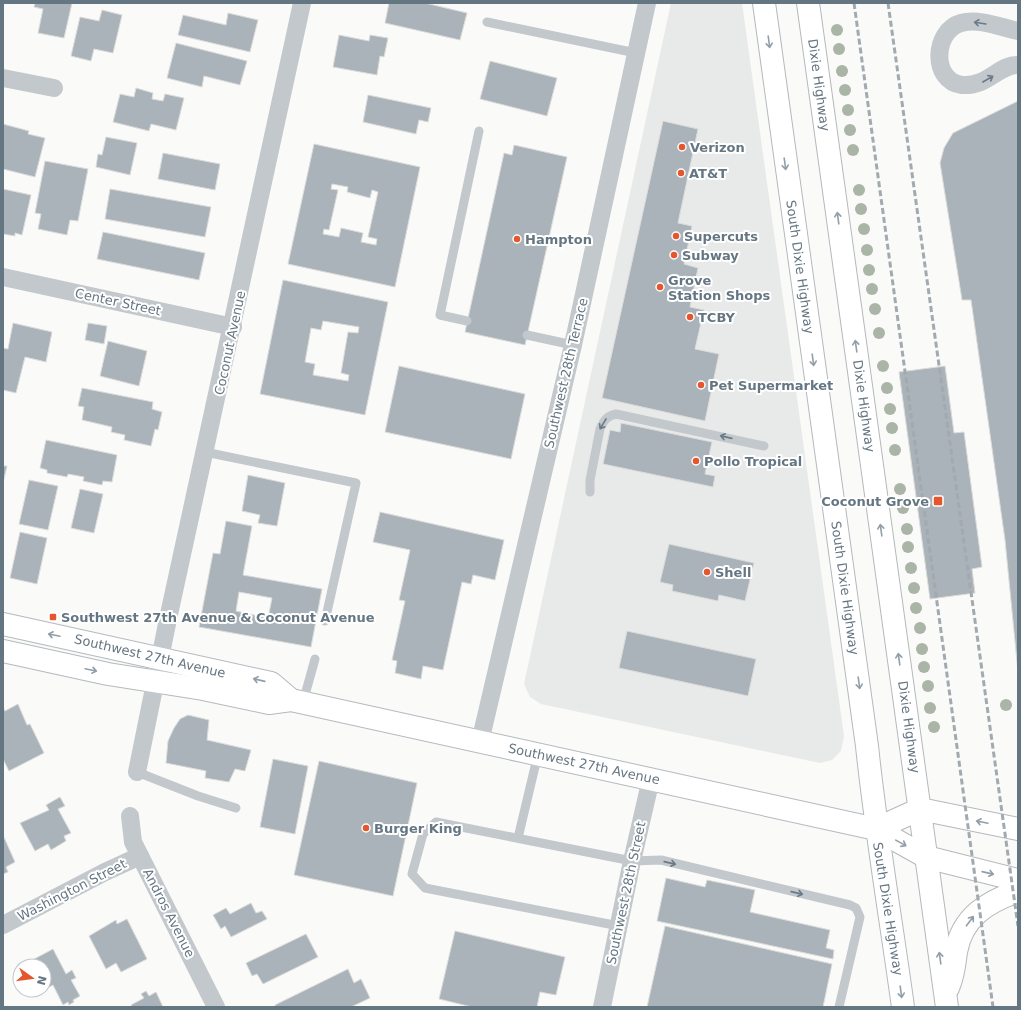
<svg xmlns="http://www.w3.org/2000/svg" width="1021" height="1010" font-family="'DejaVu Sans',sans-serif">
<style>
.built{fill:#e8e9e9}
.building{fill:#aab3b9;stroke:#dcdcda;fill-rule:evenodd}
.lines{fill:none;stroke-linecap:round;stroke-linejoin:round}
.secondary-casing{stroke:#b3babf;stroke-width:24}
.highway-casing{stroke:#b4b9bd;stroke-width:24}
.lane{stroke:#c3c8cc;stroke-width:9}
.street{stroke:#c3c8cc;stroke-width:18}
.secondary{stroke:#fff;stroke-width:22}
.highway{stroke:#fff;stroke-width:22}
.rail{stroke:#a2aab0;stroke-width:3;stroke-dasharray:6 3;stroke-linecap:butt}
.tree{fill:#aab4a7}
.oneway{stroke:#6a7a87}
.oneway2{stroke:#939fa8}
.poi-dot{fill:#e4572e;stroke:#fff;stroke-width:1.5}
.labels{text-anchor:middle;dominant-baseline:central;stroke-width:4;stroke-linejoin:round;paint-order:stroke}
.street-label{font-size:13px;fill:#657683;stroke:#fff}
.poi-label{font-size:13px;font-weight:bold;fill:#657683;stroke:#fff;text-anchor:start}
</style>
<rect width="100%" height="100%" fill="#fafaf8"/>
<!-- built -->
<path class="built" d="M671 3H742L844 736 841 751 832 760 820 763 541 704 530 697 524 684Z"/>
<!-- building -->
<g class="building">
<path d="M35 3H72L64 38 38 33 43 9 34 7Z"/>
<path d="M389 3H425L467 13 460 40 385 23Z"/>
<path d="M102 10 122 15 113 53 94 49 91 61 71 56 80 17 99 21Z"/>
<path d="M228 13 258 20 250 52 178 35 183 15 226 25Z"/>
<path d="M339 35 369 41 370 35 388 38 384 57 380 56 377 75 333 67Z"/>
<path d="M176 43 247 61 240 85 204 76 202 87 167 78Z"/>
<path d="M490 61 557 78 547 116 480 99Z"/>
<path d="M136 88 153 93 152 99 163 101 165 94 184 98 176 130 151 124 149 131 113 122 120 94 134 97Z"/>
<path d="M368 95 431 108 428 122 419 120 416 134 363 122Z"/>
<path d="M1018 101V672L1005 540 971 300H962L940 163 944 148 953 133Z"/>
<path d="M663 121 698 129 678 223 692 226 684 264 698 268 690 307 704 310 695 349 719 354 705 421 602 398Z"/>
<path d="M3 124 29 131 28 134 45 138 35 177 3 169Z"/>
<path d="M106 137 137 143 130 175 96 167 98 154 102 155Z"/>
<path d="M314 144 420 167 395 287 288 264ZM332 184 348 187 347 192 370 198 372 190 378 192 368 237 377 239 376 245 361 242 363 233 341 228 339 237 323 234 324 229 329 230 338 190 331 189Z"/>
<path d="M514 145 567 157 525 345 465 332 504 153 512 155Z"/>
<path d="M163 153 220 164 215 190 158 179Z"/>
<path d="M45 161 88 169 78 221 70 220 67 235 38 229 41 214 35 213Z"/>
<path d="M3 189 31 195 22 235 15 233V236L3 234Z"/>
<path d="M110 189 211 207 205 237 105 219Z"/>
<path d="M103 232 205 253 199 280 97 259Z"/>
<path d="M283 280 388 302 365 415 260 394ZM323 321 359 327 358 333 348 332 341 373 349 375 348 381 313 375 315 364 305 362 311 328 321 330Z"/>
<path d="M13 323 52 332 46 362 25 357 16 393 3 390V348L8 349Z"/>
<path d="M88 323 107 326 104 344 85 340Z"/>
<path d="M108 341 147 351 139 386 100 376Z"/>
<path d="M399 366 525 394 511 459 385 432Z"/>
<path d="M945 366 954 433 964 432 982 567 972 569 975 593 930 599 899 372Z"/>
<path d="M82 388 153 402 152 409 162 412 158 430 155 429 151 446 124 440 125 435 111 432 112 427 82 420 84 407 78 406Z"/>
<path d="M621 423 712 442 705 474 715 476 713 487 603 464 610 430 620 432Z"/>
<path d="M46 440 117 455 112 482 103 481 102 485 83 481 84 477 68 474 67 477 47 473V470L40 468Z"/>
<path d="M3 466H7L3 483Z"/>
<path d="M248 475 285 483 277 526 258 523 260 515 242 511Z"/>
<path d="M29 480 58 486 48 530 19 524Z"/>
<path d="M80 489 103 494 94 533 71 528Z"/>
<path d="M380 512 504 540 495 580 473 575 471 584 462 582 443 670 423 666 421 679 395 673 397 661 392 660 405 601 399 600 410 550 373 542Z"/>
<path d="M226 521 252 526 243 575 322 589 311 647 199 627 213 553 220 554ZM239 592 272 598 268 618 236 611Z"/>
<path d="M20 532 47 538 37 584 10 578Z"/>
<path d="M669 544 754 563 745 601 719 595 718 601 672 591 673 585 660 582Z"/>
<path d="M627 631 756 659 748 696 619 668Z"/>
<path d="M18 704 27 725 30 724 44 753 9 771 3 759V707L5 711Z"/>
<path d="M188 715 209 720 207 740 251 750 245 771 235 769 229 782 205 778 206 771 166 763 168 741 174 728 180 719Z"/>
<path d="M273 759 308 766 295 834 260 827Z"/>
<path d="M319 761 417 783 393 896 294 875Z"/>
<path d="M60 797 65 806 58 809 71 833 64 836 66 841 51 850 48 844 35 851 20 823 49 810 46 805Z"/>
<path d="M3 835 15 862 6 867 8 872 3 874Z"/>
<path d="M666 878 705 887 707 880 755 890 750 912 830 930 826 948 834 950 833 959 657 921Z"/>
<path d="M251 903 256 913 262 911 267 919 231 937 225 926 221 929 213 915 226 908 230 914Z"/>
<path d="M127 919 147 959 121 972 116 963 106 969 89 936 116 920 117 924Z"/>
<path d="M665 926 832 964 823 1007H647Z"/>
<path d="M455 931 565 957 556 995 540 992 537 1007H472L439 999Z"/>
<path d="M306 934 318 957 263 984 257 974 252 976 246 963Z"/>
<path d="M53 949 66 974 72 970 76 978 71 980 80 996 73 1000 74 1002 69 1005 68 1002 63 1005 53 985 33 996 30 990H44V966H21Z"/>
<path d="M348 969 354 983 361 979 370 998 351 1007H275V1005Z"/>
<path d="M146 991 149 996 156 992 163 1007H132L131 1005 144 998 141 994Z"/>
</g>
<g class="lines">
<defs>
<g id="secondary">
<path d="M3 624 271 683 291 700"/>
<path d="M3 651 108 674 203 689 269 703 291 700 876 829"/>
</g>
<g id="highway">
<path d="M764 3 867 746C876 833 891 920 903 1007"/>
<path d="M808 3 947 1007"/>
<path d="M876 829 926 857 1018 880"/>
<path d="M876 829 920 809 1018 829"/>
<path d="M948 988C954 974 954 966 956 952 962 917 987 902 1018 891"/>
</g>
</defs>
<!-- secondary casing -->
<use href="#secondary" class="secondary-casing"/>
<!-- highway casing -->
<use href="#highway" class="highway-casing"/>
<!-- lane -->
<g class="lane">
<path d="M487 22 636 53"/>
<path d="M467 321 440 315 479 131"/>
<path d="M527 335 573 345"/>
<path d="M205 452 356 483 325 621"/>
<path d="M590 492V480L600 429C604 420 607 416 616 414L764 446"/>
<path d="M303 702 315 659"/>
<path d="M137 772 198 796 236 808"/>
<path d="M518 838 538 754"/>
<path d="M619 926 425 888 412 874 423 834 436 822 632 861 661 860 850 905 856 908 860 917 839 1007"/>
</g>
<!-- street -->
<g class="street">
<path d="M1018 31C1000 27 979 18 961 23 933 31 931 81 962 85 988 87 999 64 1018 65"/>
<path d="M3 78 54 88"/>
<path d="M3 277 233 327"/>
<path d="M480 742 573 345 647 3"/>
<path d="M137 772 168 619 302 3"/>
<path d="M130 816 133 842 216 1007"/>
<path d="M3 925 105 872 140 856"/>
<path d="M602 1007 632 861 651 779"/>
</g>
<!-- secondary -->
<use href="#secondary" class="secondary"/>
<!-- highway -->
<use href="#highway" class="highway"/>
<!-- rail -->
<g class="rail">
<path d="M854 3 993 1007"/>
<path d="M888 3 1018 926"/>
</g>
</g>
<!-- trees -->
<g class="tree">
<circle cx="837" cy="30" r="6"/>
<circle cx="839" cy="49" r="6"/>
<circle cx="842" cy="71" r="6"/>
<circle cx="845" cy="90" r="6"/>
<circle cx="848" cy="110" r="6"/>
<circle cx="850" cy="130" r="6"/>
<circle cx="853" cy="150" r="6"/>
<circle cx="859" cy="190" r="6"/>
<circle cx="861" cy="209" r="6"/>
<circle cx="864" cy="229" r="6"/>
<circle cx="867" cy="250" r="6"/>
<circle cx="869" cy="270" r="6"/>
<circle cx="872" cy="289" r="6"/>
<circle cx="875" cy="309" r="6"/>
<circle cx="879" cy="333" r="6"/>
<circle cx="883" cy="366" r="6"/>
<circle cx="887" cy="388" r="6"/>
<circle cx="890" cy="409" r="6"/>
<circle cx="892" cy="428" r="6"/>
<circle cx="895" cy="450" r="6"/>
<circle cx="900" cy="489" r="6"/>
<circle cx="903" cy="508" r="6"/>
<circle cx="907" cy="529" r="6"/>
<circle cx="908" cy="547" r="6"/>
<circle cx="911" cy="568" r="6"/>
<circle cx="914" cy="588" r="6"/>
<circle cx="916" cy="608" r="6"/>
<circle cx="920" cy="628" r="6"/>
<circle cx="922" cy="649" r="6"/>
<circle cx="924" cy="667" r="6"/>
<circle cx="928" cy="686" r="6"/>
<circle cx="1006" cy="705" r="6"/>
<circle cx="930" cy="708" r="6"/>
<circle cx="934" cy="727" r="6"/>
</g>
<!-- one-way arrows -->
<defs><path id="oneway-shaft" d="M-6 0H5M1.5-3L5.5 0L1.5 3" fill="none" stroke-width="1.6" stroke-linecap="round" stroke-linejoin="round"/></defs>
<g class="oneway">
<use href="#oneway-shaft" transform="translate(980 23) rotate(-171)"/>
<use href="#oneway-shaft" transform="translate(988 79) rotate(-30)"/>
<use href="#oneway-shaft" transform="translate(603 424) rotate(121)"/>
<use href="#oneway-shaft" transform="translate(726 437) rotate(-167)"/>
<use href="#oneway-shaft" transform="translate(670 863) rotate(13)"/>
<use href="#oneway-shaft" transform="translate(797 893) rotate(13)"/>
</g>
<g class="oneway2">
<use href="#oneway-shaft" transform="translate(769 42) rotate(82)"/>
<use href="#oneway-shaft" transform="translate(785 164) rotate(82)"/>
<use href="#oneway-shaft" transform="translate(838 218) rotate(-98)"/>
<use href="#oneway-shaft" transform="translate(856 346) rotate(-98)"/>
<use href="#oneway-shaft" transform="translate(813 360) rotate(82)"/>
<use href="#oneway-shaft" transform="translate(881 530) rotate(-98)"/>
<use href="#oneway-shaft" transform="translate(54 635) rotate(-168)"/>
<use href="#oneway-shaft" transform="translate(899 659) rotate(-98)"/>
<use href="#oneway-shaft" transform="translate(91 670) rotate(12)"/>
<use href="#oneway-shaft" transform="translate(259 680) rotate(-167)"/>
<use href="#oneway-shaft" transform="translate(859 683) rotate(82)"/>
<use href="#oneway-shaft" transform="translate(982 822) rotate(-168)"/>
<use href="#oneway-shaft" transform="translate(901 843) rotate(29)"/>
<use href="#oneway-shaft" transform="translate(988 873) rotate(13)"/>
<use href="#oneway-shaft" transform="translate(970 921) rotate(-53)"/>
<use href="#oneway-shaft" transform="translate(940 958) rotate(-98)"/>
<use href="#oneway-shaft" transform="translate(901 992) rotate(82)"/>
</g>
<!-- markers -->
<g class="poi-dot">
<circle cx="682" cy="147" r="4"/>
<circle cx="681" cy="173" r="4"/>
<circle cx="676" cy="236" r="4"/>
<circle cx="517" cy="239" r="4"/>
<circle cx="674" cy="255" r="4"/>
<circle cx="660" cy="287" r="4"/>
<circle cx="690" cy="317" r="4"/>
<circle cx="701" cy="385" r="4"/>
<circle cx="696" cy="461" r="4"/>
<rect x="933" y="496" width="10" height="10" rx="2"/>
<circle cx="707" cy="572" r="4"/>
<rect x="49" y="613" width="8" height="8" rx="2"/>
<circle cx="366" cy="828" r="4"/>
</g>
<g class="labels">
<!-- street labels -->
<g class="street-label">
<text transform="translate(819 85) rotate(82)">Dixie Highway</text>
<text transform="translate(800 267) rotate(82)">South Dixie Highway</text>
<text transform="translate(118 302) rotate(12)">Center Street</text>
<text transform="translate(230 343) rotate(-78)">Coconut Avenue</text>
<text transform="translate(566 373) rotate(-77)">Southwest 28th Terrace</text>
<text transform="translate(864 406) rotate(82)">Dixie Highway</text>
<text transform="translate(845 588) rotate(82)">South Dixie Highway</text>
<text transform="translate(150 656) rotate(13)">Southwest 27th Avenue</text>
<text transform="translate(909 727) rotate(82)">Dixie Highway</text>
<text transform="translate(584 764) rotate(12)">Southwest 27th Avenue</text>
<text transform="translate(72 890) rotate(-27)">Washington Street</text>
<text transform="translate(626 893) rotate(-78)">Southwest 28th Street</text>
<text transform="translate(888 909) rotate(81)">South Dixie Highway</text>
<text transform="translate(169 913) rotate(63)">Andros Avenue</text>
</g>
<!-- poi labels -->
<g class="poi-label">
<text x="690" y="147">Verizon</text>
<text x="689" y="173">AT&amp;T</text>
<text x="684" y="236">Supercuts</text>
<text x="525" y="239">Hampton</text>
<text x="682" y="255">Subway</text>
<text x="668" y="280">Grove<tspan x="668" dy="15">Station Shops</tspan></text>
<text x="698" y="317">TCBY</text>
<text x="709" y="385">Pet Supermarket</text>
<text x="704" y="461">Pollo Tropical</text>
<text x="929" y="501" text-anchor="end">Coconut Grove</text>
<text x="715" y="572">Shell</text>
<text x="61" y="617">Southwest 27th Avenue &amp; Coconut Avenue</text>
<text x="374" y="828">Burger King</text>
</g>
</g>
<!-- border -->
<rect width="1021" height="1010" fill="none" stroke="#657683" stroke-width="8"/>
<!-- north arrow -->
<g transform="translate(32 978) rotate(104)"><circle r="19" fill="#ffffff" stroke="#c1c8cd"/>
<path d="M0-3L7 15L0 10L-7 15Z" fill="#e4572e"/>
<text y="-6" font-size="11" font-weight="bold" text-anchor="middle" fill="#657683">N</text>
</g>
</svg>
